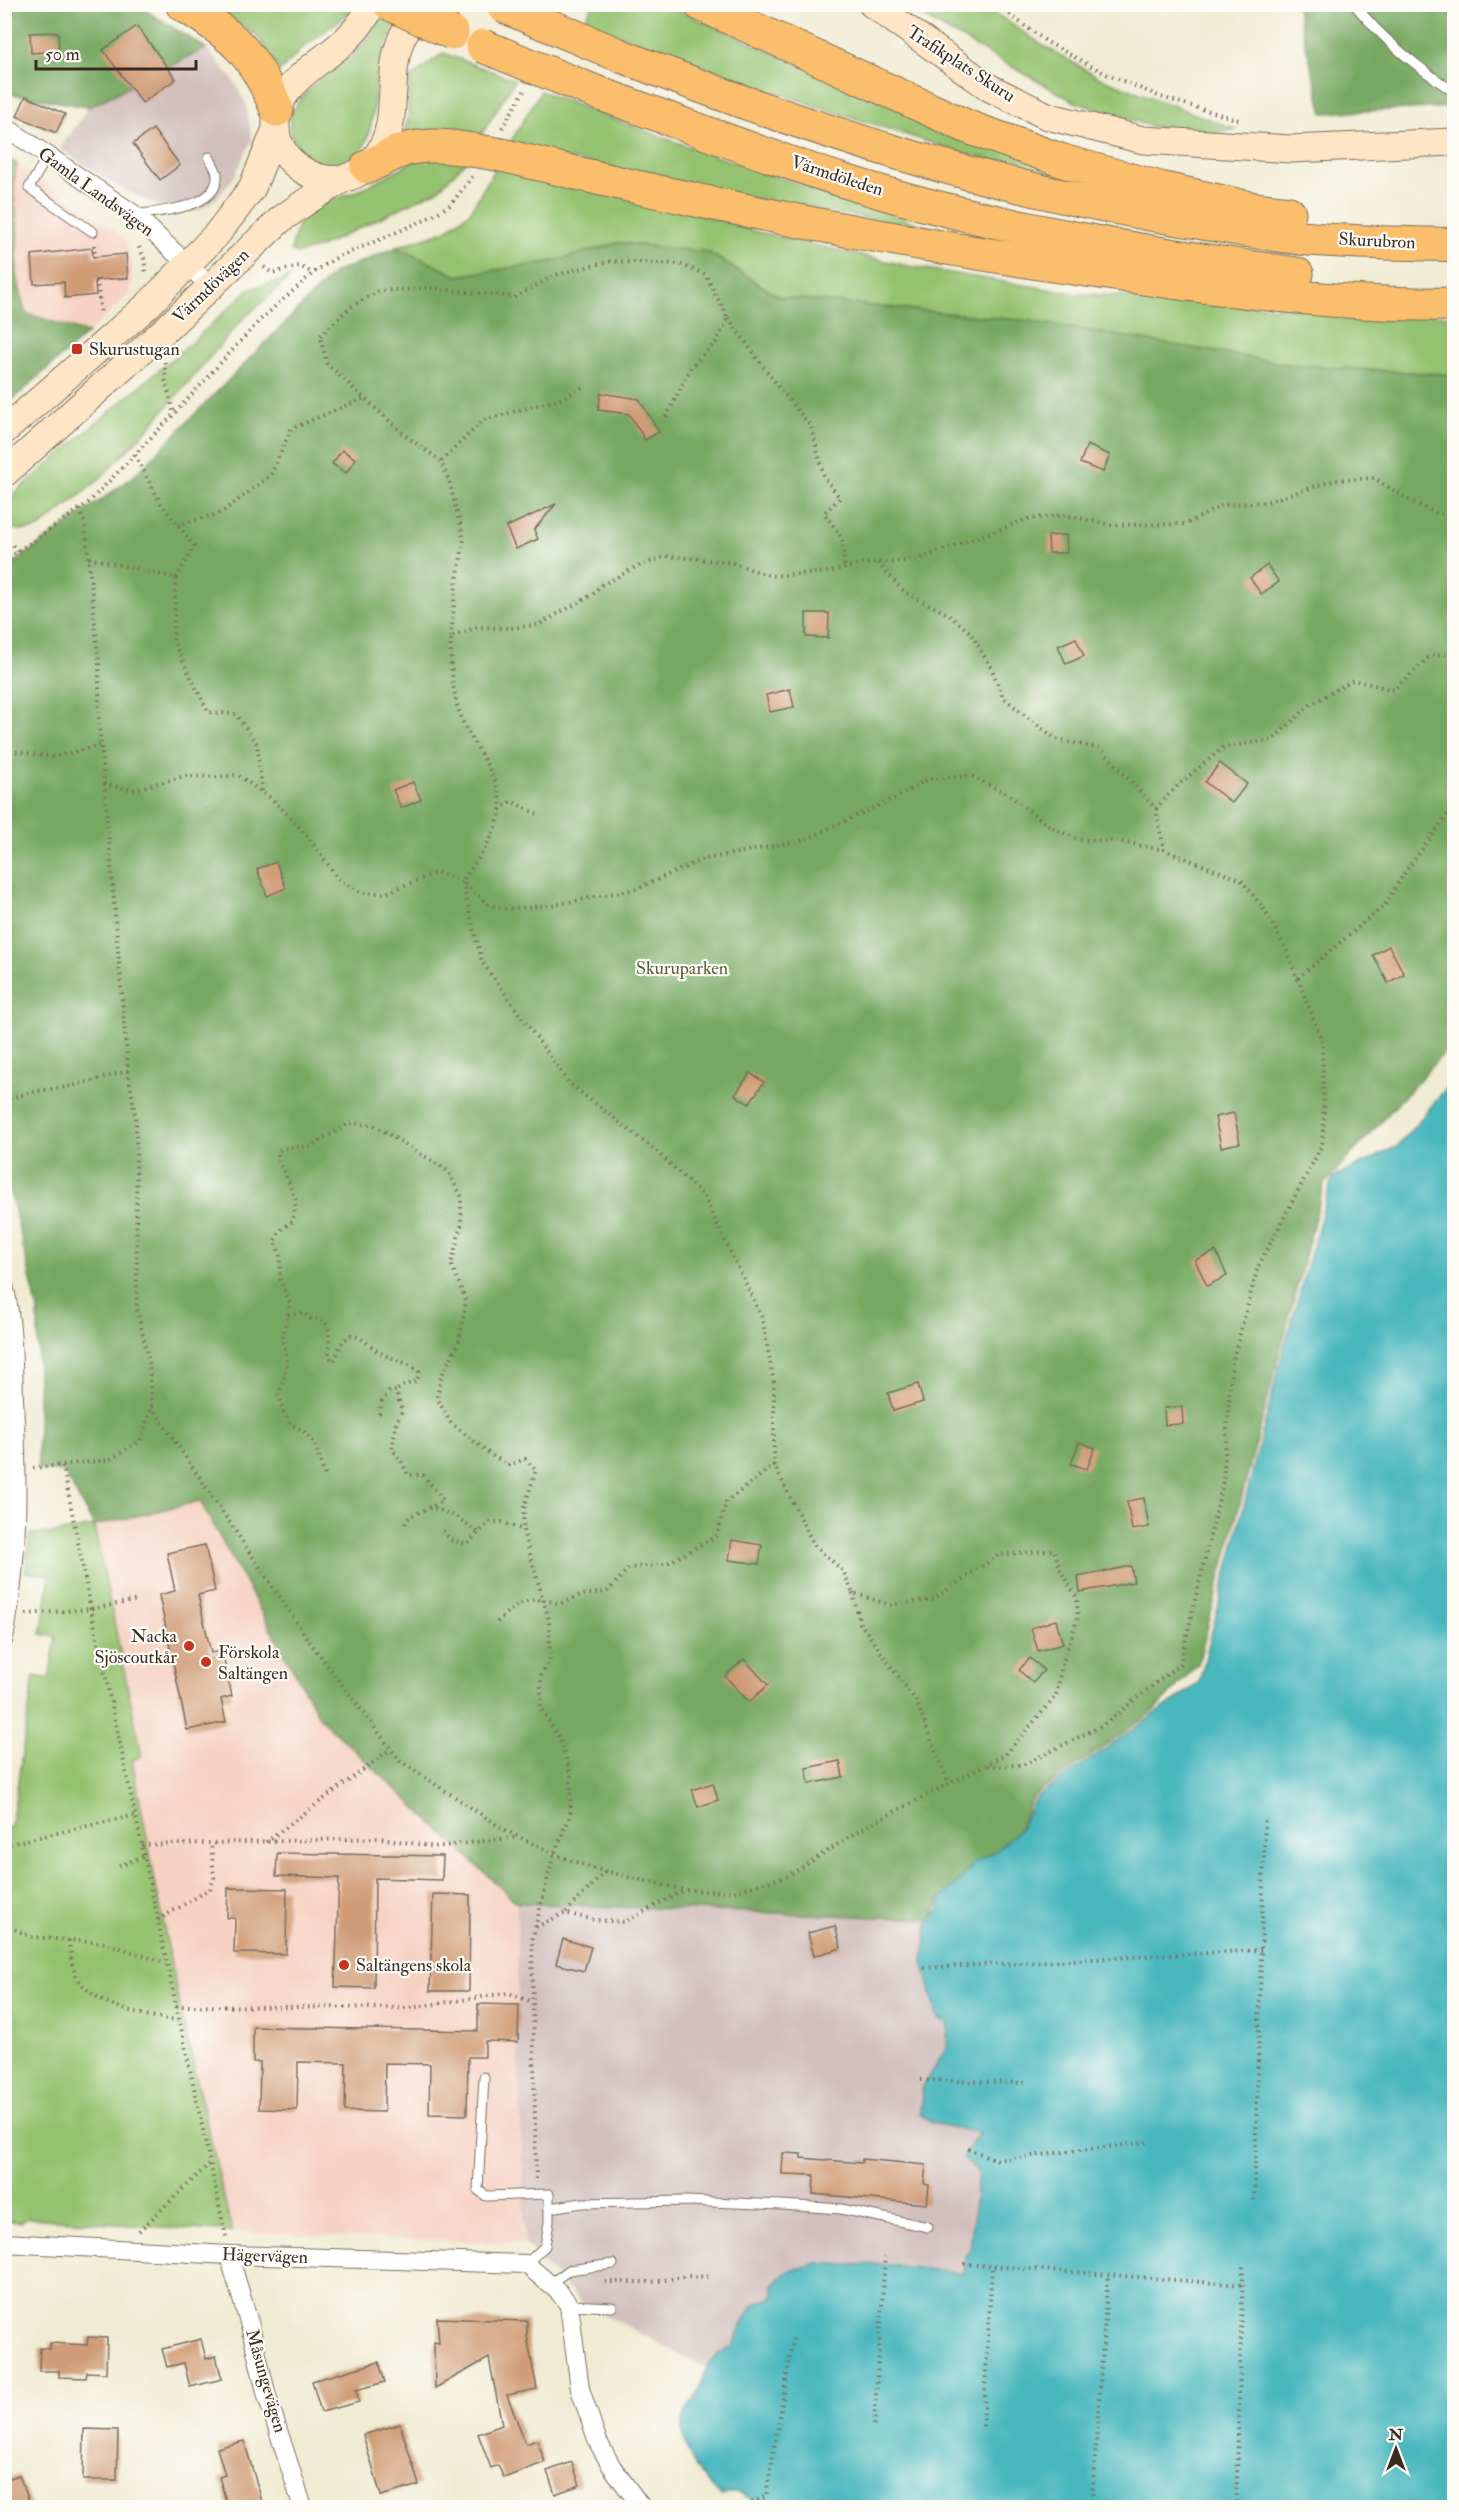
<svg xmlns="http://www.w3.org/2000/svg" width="1459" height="2512" font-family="'IM FELL Double Pica',serif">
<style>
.built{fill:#f6d2c3}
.industrial{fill:#d1bfbd}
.green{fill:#94c270;stroke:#687647;stroke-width:1.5}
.forest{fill:#77a862;stroke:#596940;stroke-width:1.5}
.water{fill:#48b7be;stroke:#42706e;stroke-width:1.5}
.building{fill:#d09c77}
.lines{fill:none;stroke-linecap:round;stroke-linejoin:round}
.service-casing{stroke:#7a6e5d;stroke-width:11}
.minor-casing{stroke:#7a6e5d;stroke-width:20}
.secondary-casing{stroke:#7a6e5d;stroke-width:29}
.motorway-casing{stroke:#7a6e5d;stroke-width:35}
.path{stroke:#7a6e5d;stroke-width:4;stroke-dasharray:1.5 4.5;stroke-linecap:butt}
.service{stroke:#fff;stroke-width:9}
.minor{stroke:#fff;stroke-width:18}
.secondary{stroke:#fde5c5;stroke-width:27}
.motorway{stroke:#fabe6d;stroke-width:33}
.motorway-bridge-casing{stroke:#7a6e5d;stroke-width:35;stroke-linecap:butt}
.motorway-bridge{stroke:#fabe6d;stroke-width:33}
.poi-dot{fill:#c8321e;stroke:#fdfcf7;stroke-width:2}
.labels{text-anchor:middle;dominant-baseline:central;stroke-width:4.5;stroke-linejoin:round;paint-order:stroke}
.street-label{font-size:18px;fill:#3b2a1e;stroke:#fdfcf7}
.poi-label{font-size:18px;fill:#3b2a1e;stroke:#fdfcf7;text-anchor:start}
.park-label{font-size:18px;fill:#5a5f3b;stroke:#fdfcf7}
</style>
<rect width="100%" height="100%" fill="#fdfcf7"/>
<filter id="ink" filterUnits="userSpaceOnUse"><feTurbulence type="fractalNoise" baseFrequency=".0167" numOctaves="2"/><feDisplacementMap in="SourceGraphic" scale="12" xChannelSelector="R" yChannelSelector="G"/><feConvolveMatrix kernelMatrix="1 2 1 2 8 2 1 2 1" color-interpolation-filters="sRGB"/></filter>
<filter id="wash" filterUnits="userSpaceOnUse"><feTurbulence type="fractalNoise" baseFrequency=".008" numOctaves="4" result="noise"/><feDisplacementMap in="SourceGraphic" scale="24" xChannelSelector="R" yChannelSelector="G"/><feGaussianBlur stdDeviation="1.35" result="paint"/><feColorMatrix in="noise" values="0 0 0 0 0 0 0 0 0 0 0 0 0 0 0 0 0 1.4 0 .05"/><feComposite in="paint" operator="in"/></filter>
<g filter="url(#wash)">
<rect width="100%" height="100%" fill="#f0ebd3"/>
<!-- built -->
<g class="built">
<path d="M17 164 125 238 133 270 129 294 88 333 25 313 17 275 16 252 19 240 12 180Z"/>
<path d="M200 1501 320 1718 517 1903 518 2042 525 2244 232 2232 177 1995 131 1759 142 1756 94 1526Z"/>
</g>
<!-- industrial -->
<g class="industrial">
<path d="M165 22 206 48 234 81 246 104 252 140 234 177 218 197 199 210 174 213 124 190 60 149 89 107Z"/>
<path d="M517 1903 932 1919 928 1923 925 1943 924 1968 938 2018 948 2022 947 2047 923 2086 933 2123 979 2133 978 2172 970 2251 965 2256 964 2273 879 2264 846 2265 818 2263 787 2272 773 2297 755 2304 745 2318 731 2347 714 2355 706 2368 581 2302 525 2244 518 2042Z"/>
</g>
<!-- green -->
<g class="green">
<path d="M210 5H335L351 12 305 46 280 71 257 36Z"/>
<path d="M388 5H407C396 24 386 41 379 62 371 93 381 159 337 165 324 167 309 163 300 152 264 106 332 76 357 50 371 37 379 21 388 5Z"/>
<path d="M593 5H665L877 98 1142 196 963 153 773 92 627 38 584 20Z"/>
<path d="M902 5H983L1044 46 1100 78 1235 129 1202 136 1150 126 1075 102Z"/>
<path d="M443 53 515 80 478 140 400 144 408 118 409 79Z"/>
<path d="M541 91C670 143 803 186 934 229L786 205 508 146Z"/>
<path d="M425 155 467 160 438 190 320 247 296 254 291 250 298 224 320 204 358 191Z"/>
<path d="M4 156 17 164C8 193 22 222 16 252L5 247Z"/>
<path d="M497 165 694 213 757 232 908 266 1072 293 1308 309 1454 316V375L1294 365 1030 321 779 297 708 252 618 243 555 261 457 276 397 247 445 231 470 212Z"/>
<path d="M291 277 242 320 146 431 94 484 39 528C27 531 15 532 5 525V501L200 335 248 290Z"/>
<path d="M94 1526 142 1756 132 1760 177 1995 232 2232 29 2218 20 2222 5 2221V1827H11L34 1676 49 1679 56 1637 41 1634 50 1575 25 1572 30 1534 56 1533Z"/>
</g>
<!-- forest -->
<g class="forest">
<path d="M4 5H137L206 48 89 107 5 93Z"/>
<path d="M1296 5H1454V107L1323 113Z"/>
<path d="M618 243 708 252 779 297 1030 321 1294 365 1454 375V1042L1324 1184 1198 1664 1153 1712 1032 1797 1017 1834 940 1899 932 1919 517 1903 320 1718 200 1501 94 1526 64 1472 38 1470V1311L4 1164V1098L7 1097 4 1088V570L134 476 334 273 397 247 457 276 555 261Z"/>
<path d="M5 247 16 252 17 275 25 313 88 333 5 406Z"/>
</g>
<!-- water -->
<path class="water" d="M1454 1079V2507L757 2508 750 2498 738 2492 721 2495C700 2481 677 2442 684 2416 686 2407 695 2400 699 2392 709 2366 702 2361 732 2347L745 2318 755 2304 773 2297V2284L787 2272 818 2263 846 2265 879 2264 964 2273 965 2256 970 2251 978 2172 963 2157 979 2133 933 2123 920 2114 923 2086 947 2047 948 2023 938 2018 923 1962 928 1923 939 1910 941 1898 958 1882 974 1863 997 1850 1020 1829 1035 1798 1199 1683 1282 1355 1332 1178 1398 1146Z"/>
<g id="blocks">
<!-- building -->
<g class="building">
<path d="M137 26 176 79 142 103 103 50Z"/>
<path d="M58 32 59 51 31 53 30 33Z"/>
<path d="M26 96 65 114 56 133 17 116Z"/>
<path d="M153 129 180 165 160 180 133 144Z"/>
<path d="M92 248 93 257 126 254 128 278 95 280 96 295 65 298 64 282 34 284 32 255Z"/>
<path d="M601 393 639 399 659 432 645 440 629 414 598 410Z"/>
<path d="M1087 445 1110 455 1103 472 1080 463Z"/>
<path d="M342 450 356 459 346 473 332 464Z"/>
<path d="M556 504 534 530 538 539 516 549 506 527Z"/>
<path d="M1066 535 1067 553H1049L1048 536Z"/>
<path d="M1267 565 1279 582 1261 594 1250 578Z"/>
<path d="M806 613H829L828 638 806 637Z"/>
<path d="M1076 638 1084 656 1066 664 1058 646Z"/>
<path d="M790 689 794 707 770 712 766 695Z"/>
<path d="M1220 763 1247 784 1232 803 1205 782Z"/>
<path d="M413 782 421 800 401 808 393 790Z"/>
<path d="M276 862 286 888 267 896 257 869Z"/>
<path d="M1389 946 1404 974 1388 983 1373 955Z"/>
<path d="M750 1073 764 1082 749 1104 735 1095Z"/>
<path d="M1234 1113 1240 1143 1221 1147 1215 1117Z"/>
<path d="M1216 1251 1227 1276 1207 1286 1195 1260Z"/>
<path d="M918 1384 923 1402 893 1411 888 1393Z"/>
<path d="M1182 1407 1183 1424 1165 1425 1164 1408Z"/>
<path d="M1079 1442 1095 1448 1087 1469 1071 1464Z"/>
<path d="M1144 1498 1149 1527 1132 1530 1127 1501Z"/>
<path d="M732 1540 762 1545 759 1564 729 1560Z"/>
<path d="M205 1545 215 1591 198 1595 211 1653 222 1651 232 1696 221 1699 226 1722 187 1730 159 1595 175 1591 167 1553Z"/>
<path d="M1131 1566 1134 1582 1080 1592 1078 1577Z"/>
<path d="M1056 1620 1063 1644 1038 1651 1031 1628Z"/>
<path d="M1030 1658 1044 1670 1033 1683 1019 1670Z"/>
<path d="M744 1659 768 1685 749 1702 725 1676Z"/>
<path d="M840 1761 843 1777 809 1784 806 1768Z"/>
<path d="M713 1783 718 1800 698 1807 692 1790Z"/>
<path d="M277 1853 443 1856 442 1880 375 1878 374 1988 335 1987 339 1878 276 1876Z"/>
<path d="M228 1888 287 1889 286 1954 234 1953 235 1918H227Z"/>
<path d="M433 1894 470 1895 469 1991H430Z"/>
<path d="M835 1926 841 1948 814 1956 808 1933Z"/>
<path d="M563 1939 591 1947 584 1971 556 1964Z"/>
<path d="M478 2004 519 2005 518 2042 485 2041V2057H468L467 2115 429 2114 430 2064 385 2063 384 2112 345 2111 346 2063 298 2062 297 2110 259 2109 260 2062H253V2027L478 2031Z"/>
<path d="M783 2153 801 2154V2158L862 2163V2159L926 2165 924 2184 929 2185 927 2204 813 2194 814 2175 782 2174Z"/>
<path d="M437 2318 527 2321V2336L537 2389 507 2395 526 2444 537 2440 545 2462 504 2478 498 2465 491 2468 478 2434 502 2425 489 2358 435 2388 434 2342 439 2343Z"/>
<path d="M88 2337 107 2338 106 2373 87 2372 86 2378 59 2377V2371H39L40 2348 50 2349V2343L87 2345Z"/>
<path d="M201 2339 206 2359 216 2356 222 2379 190 2387 184 2363 167 2367 162 2349Z"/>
<path d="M379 2362 385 2382 356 2390 359 2402 321 2412 312 2381Z"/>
<path d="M400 2424 419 2485 381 2496 363 2435Z"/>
<path d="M84 2429 118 2430 117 2480H83Z"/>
<path d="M244 2441 262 2501 239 2508H228L219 2477 225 2475 217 2448Z"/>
<path d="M572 2462 580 2485 555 2494 547 2471Z"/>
<path d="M19 2475 32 2508H4V2480Z"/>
</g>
</g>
</g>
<g filter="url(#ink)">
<use href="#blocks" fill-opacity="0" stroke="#7a6e5d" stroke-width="1.5"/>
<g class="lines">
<defs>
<g id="service">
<path d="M1354 4C1382 39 1415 65 1451 90"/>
<path d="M48 155 29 188 93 232"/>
<path d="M135 215C158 211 220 209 217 174 216 169 211 161 209 157"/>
<path d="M484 2077 478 2190 486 2196 549 2194V2222L545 2246 526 2264"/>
<path d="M549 2208 582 2203 686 2201 782 2205 841 2209 928 2227"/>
<path d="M550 2284 569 2270 613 2264"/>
<path d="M569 2305 612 2307"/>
</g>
<g id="minor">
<path d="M4 126 135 215 210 286"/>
<path d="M4 1285C13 1323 13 1361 14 1399 18 1479 19 1560 4 1638"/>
<path d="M4 2243 229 2255 526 2264 559 2292 569 2305 580 2389 598 2442 612 2467 642 2508"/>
<path d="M229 2255 250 2326 267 2396 303 2508"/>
</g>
<g id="secondary">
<path d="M373 4C363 22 351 37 335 49 309 70 273 90 276 129 278 161 316 186 345 178 359 175 370 165 378 154 401 121 386 76 401 40 406 27 415 16 422 4"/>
<path d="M872 4 990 88 1047 116 1143 140 1291 149 1454 142"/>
<path d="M4 431 148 305 217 234 252 188 276 129"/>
<path d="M4 474 168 327 280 220 307 201 343 179"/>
</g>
<g id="motorway">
<path d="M182 4C234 36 254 53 277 110"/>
<path d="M700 4 968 127 1063 161 1160 188 1255 209 1289 213"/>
<path d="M619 55C806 129 998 191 1197 222 1231 228 1266 234 1300 238 1351 243 1403 243 1454 245"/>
<path d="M598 93C679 122 759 154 841 180 989 227 1144 253 1297 274"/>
<path d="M502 155C697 204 894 242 1093 271 1212 288 1333 306 1454 304"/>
<path d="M367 167C378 162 390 155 401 151 422 143 451 146 472 150"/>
</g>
</defs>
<!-- service casing -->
<use href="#service" class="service-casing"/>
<!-- minor casing -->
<use href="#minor" class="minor-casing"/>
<!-- secondary casing -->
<use href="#secondary" class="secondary-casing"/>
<!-- motorway casing -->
<use href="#motorway" class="motorway-casing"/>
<!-- path -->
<g class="path">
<path d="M995 4 1047 42 1106 74 1161 97 1239 120"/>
<path d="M502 128 524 91"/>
<path d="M94 245 95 257"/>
<path d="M139 247 144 258 146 274"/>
<path d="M264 267 272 273 299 266 313 273"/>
<path d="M97 280 101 315"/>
<path d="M728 318 779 388 811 426 824 477 840 498 824 513 842 538 845 567"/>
<path d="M165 362V379L174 414"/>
<path d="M135 455 160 502 194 546 176 578"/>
<path d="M441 461 484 420 563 398 586 385"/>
<path d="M178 525 221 513 271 475 291 429 364 398"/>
<path d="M4 537 18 551"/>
<path d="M89 558 176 578 173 641 208 712 236 714 257 744 262 791"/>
<path d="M4 561 88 503 174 414 259 321 313 273 334 259 425 220 450 205 473 176"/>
<path d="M878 563 904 592 946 613 970 632 991 667 1003 697 1022 713 1056 739 1101 749 1156 809 1164 850"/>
<path d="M451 637 455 591 464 540 450 484 441 461 406 436 327 364 320 336 350 307 379 291 431 288 515 297 555 275 611 261 679 264 705 274 728 318 716 342 691 367 666 417"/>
<path d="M4 750 54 757 101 745"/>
<path d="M104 784 133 790 185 776 217 777 238 775 273 800 292 819 309 838 339 880 361 893H386L437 872 462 881 486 903 502 909 549 906 636 889 701 860 804 840 897 797 928 779 971 776 1008 794 1046 824 1078 840 1116 841 1164 850 1241 880 1262 906 1285 947 1322 1040 1324 1115 1322 1145 1258 1267 1232 1363 1223 1482 1180 1664 1103 1725 1023 1765 985 1766"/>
<path d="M1156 809 1178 785 1224 747 1272 740 1310 705 1353 680 1394 690 1430 656 1454 653"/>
<path d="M500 810 511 801 537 814"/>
<path d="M1298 978 1385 905 1403 875 1454 806"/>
<path d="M4 1100 32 1092 72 1086 128 1071"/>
<path d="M288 1315 304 1313 311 1319 324 1320 329 1330V1357L334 1361 343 1341 351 1335C363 1337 366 1343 376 1350 390 1360 406 1360 419 1372L417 1381 405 1385 396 1391"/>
<path d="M152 1407 312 1645 400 1761 505 1830 554 1854 592 1868 684 1890 733 1892 788 1876 867 1826 1005 1755 1056 1696 1062 1665 1078 1617 1077 1598 1061 1571 1054 1550 999 1555 932 1600 890 1605 853 1593 843 1571 814 1545 774 1465V1383L762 1317 703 1195 655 1150 570 1084 482 962 462 881C476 862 493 840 499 817 508 784 471 745 460 715 452 690 450 663 451 637L477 627 511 628 538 625 593 594 600 586 636 567 666 556 730 562 770 576 829 572 860 564 915 560 1028 519 1065 515 1111 525 1186 524 1223 505 1266 502 1336 480 1374 478 1409 500 1438 514H1454"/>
<path d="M379 1414 382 1401 389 1392 396 1391 402 1411 396 1423 392 1449 401 1460 408 1475H423L443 1500 432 1507"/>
<path d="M63 1466 91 1609 226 2237"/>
<path d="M33 1468 109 1460 140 1441 152 1407 149 1362 137 1309 136 1121 128 1071 99 721V663L85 524 79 509"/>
<path d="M325 1475 314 1442 304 1431 291 1425 283 1411 279 1395 286 1371 287 1357 282 1339 290 1303 280 1280V1254L274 1241 283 1228 293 1221 296 1200 278 1158V1151L290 1147H309L350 1123 374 1125 448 1171 461 1196V1226L451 1264 466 1301 459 1342 441 1377 437 1398 450 1422 491 1455 508 1465 525 1459 536 1470 524 1508 523 1530 549 1620 550 1659 541 1676V1708L560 1740 571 1774 570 1816 554 1854 532 1940 536 2182"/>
<path d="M405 1524 410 1516 432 1507 455 1516 480 1533"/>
<path d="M443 1531 451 1540 467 1544 489 1522H502L523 1530"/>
<path d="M853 1593 860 1623 916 1701 949 1784"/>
<path d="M26 1614 91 1609 138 1600"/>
<path d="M497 1622C520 1600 530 1595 560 1604L580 1595 607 1592 629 1568 666 1564 717 1536 726 1502 774 1465"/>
<path d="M266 1842 391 1749"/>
<path d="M4 1845 136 1815"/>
<path d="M142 1845 380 1838 435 1847 518 1837"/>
<path d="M119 1866 144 1856"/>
<path d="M566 1912 606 1871"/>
<path d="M158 1920 210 1889 214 1878 211 1843"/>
<path d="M4 1924 31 1937 106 1943 166 1963"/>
<path d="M536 1927 565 1913 595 1920 625 1922 684 1890"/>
<path d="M69 1940C70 1951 71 1963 75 1973 87 2005 149 2018 179 2020"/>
<path d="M924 1968 1262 1950"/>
<path d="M176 2006 409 2008 508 1993 533 2002"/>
<path d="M921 2080 1026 2083"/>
<path d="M968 2149 998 2160 1148 2142"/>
<path d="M1254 2200 1265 1818"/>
<path d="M139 2231 209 2164"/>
<path d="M964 2264 1242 2285"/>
<path d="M605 2282H653L688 2276 712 2277"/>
<path d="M874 2425 885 2257"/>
<path d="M983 2426 992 2266"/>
<path d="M1092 2501 1108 2274"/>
<path d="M741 2508 766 2496 794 2335"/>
<path d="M1236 2508 1243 2264"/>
</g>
<!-- service -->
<use href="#service" class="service"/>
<!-- minor -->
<use href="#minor" class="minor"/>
<!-- secondary -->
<use href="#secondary" class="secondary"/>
<!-- motorway -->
<use href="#motorway" class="motorway"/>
<defs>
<g id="motorway-bridge">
<path d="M390 4 452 33"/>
<path d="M503 6 619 55"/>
<path d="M483 46 598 93"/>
<path d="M472 150 502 155"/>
</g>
</defs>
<!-- motorway-bridge casing -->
<use href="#motorway-bridge" class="motorway-bridge-casing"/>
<!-- motorway-bridge -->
<use href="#motorway-bridge" class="motorway-bridge"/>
</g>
</g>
<!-- markers -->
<g class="poi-dot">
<rect x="71" y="343" width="12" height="12" rx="3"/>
<circle cx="189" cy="1646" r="6"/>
<circle cx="206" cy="1662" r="6"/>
<circle cx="344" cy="1965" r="6"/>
</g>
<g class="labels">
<!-- street labels -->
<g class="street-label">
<text transform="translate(961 64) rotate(33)">Trafikplats Skuru</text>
<text transform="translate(837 176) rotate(18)">Värmdöleden</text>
<text transform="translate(96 192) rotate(36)">Gamla Landsvägen</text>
<text transform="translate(1377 241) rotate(3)">Skurubron</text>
<text transform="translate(211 286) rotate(-44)">Värmdövägen</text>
<text transform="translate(265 2256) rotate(2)">Hägervägen</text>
<text transform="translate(266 2381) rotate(74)">Måsungevägen</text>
</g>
<!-- poi labels -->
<g class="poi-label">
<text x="89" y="349">Skurustugan</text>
<text x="177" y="1636" text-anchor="end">Nacka<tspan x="177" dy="21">Sjöscoutkår</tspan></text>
<text x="218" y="1652">Förskola<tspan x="218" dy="21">Saltängen</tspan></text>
<text x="356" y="1965">Saltängens skola</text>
</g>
<!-- park labels -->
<g class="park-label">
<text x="682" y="968">Skuruparken</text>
</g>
</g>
<!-- margin -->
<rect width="1459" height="2512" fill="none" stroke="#fdfcf7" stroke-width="24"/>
<!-- north arrow -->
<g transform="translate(1396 2449)" stroke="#fdfcf7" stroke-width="4.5" paint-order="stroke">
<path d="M0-4.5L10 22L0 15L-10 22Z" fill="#3b2a1e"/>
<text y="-9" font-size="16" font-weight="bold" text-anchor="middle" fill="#3b2a1e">N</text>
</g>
<!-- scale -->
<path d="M36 60v9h160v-9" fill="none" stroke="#3b2a1e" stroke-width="3"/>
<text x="45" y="60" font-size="18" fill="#3b2a1e" stroke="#fdfcf7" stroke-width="4.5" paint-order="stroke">50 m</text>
</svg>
